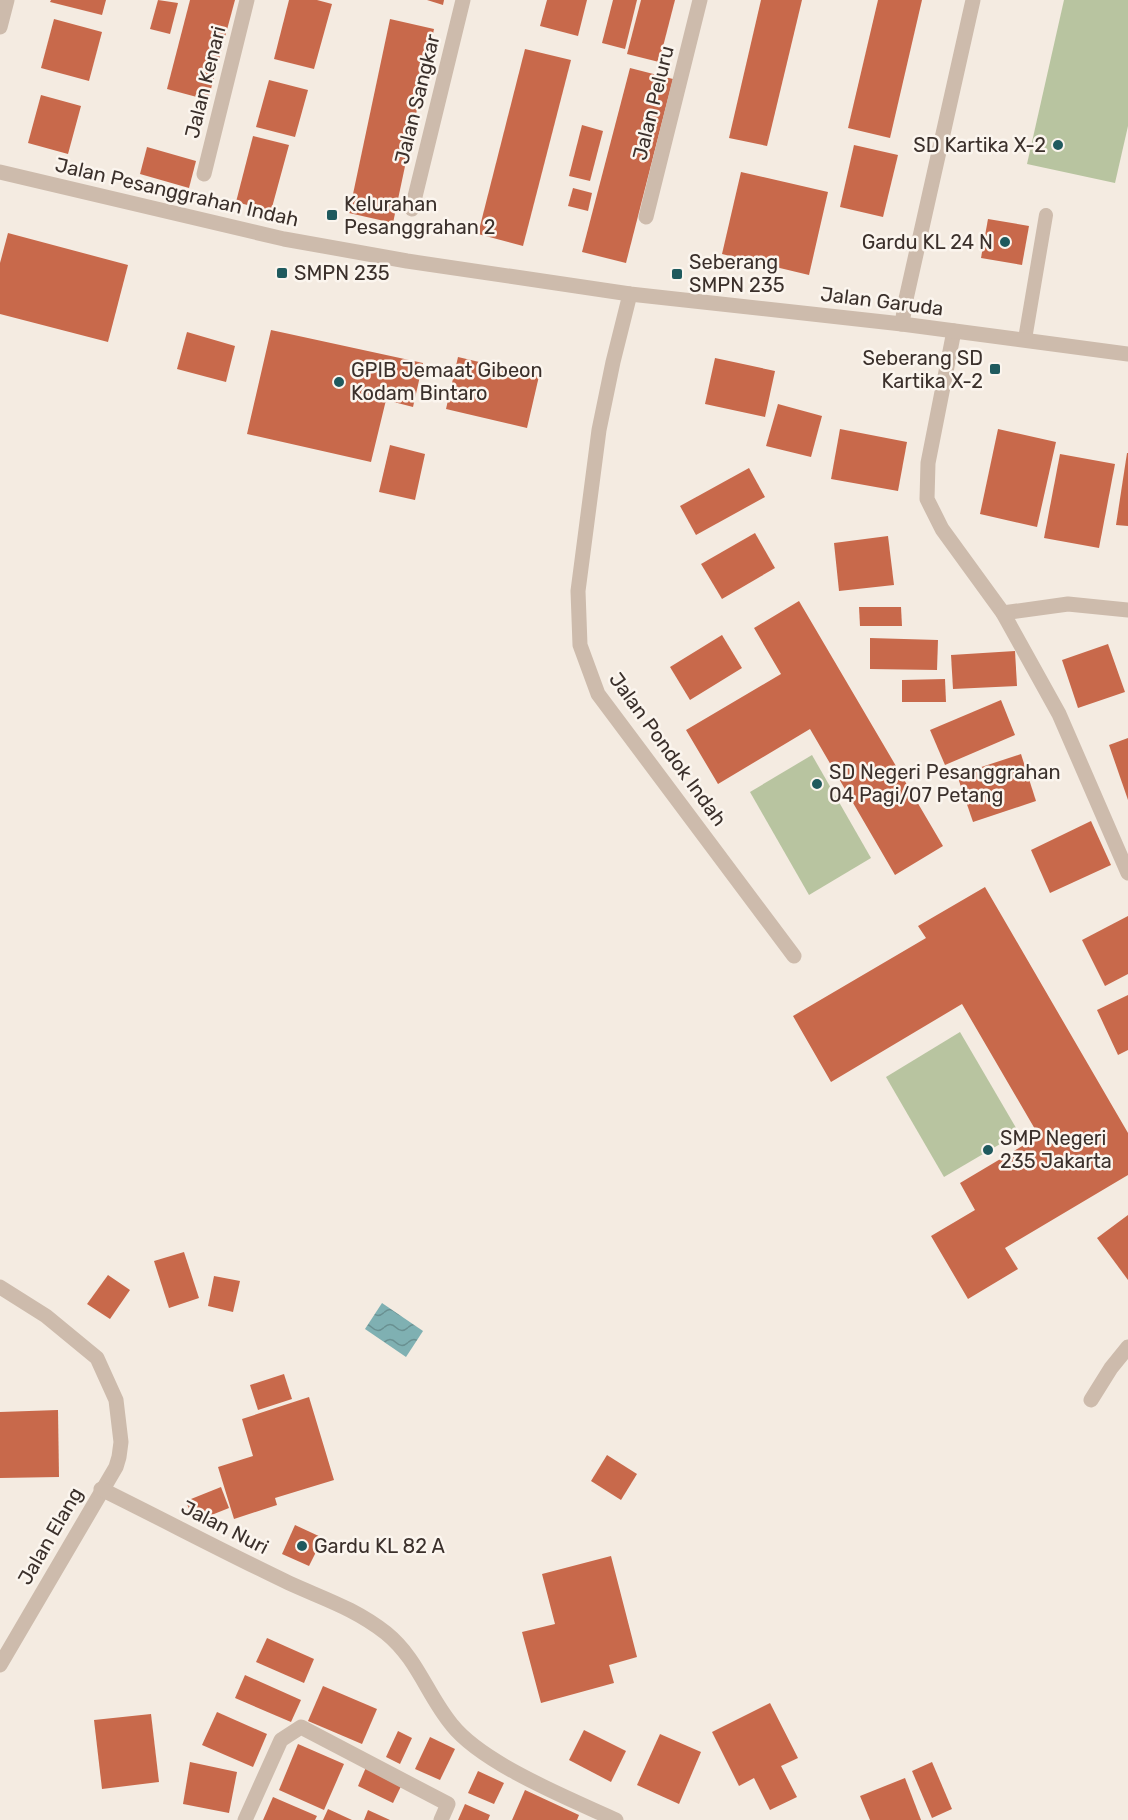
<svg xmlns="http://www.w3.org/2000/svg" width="1128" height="1820" font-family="Rubik,sans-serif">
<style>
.pitch{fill:#b8c4a0}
.water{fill:url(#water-waves)}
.building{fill:#c8694b}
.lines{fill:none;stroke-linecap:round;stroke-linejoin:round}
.service{stroke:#cdbbac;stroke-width:14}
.minor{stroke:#cdbbac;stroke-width:15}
.tertiary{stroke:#cdbbac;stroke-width:15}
.poi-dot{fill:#1f5a5e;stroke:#fbf5ee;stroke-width:2}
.labels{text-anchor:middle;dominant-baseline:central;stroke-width:5;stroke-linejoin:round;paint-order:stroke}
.street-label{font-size:20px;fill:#3b302b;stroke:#fbf5ee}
.poi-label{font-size:20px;fill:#3b302b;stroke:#fbf5ee;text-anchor:start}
</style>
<defs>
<pattern id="water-waves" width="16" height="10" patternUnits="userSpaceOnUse" patternTransform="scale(1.5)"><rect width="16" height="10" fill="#7fb0b2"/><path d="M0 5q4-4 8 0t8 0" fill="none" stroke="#699091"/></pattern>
</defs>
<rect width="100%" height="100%" fill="#f4ebe1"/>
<!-- pitch -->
<g class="pitch">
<path d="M1064 0H1128V126L1115 183 1027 164Z"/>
<path d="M812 755 871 858 809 895 750 792Z"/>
<path d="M960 1032 1019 1133 944 1177 886 1077Z"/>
</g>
<!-- water -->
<path class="water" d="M382 1303 423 1331 406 1357 365 1329Z"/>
<!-- building -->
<g class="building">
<path d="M51 0H106L102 15 50 2Z"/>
<path d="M158 0 178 3 170 34 150 29Z"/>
<path d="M190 0H235L208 100 167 89Z"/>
<path d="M289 0H317L332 4 314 69 274 59Z"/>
<path d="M427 0H444L443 5Z"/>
<path d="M547 0H587L578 36 540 26Z"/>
<path d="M613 0H637L625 49 602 43Z"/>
<path d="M641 0H675L659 62 627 54Z"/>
<path d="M761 0H802L767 146 729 138Z"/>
<path d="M878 0H922L890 138 848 128Z"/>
<path d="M54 19 102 32 89 81 41 68Z"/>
<path d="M390 19 434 29 393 223 349 213Z"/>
<path d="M525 49 571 60 523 246 478 234Z"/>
<path d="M630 68 673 79 626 263 582 252Z"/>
<path d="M269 80 308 90 295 137 256 127Z"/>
<path d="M41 95 81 106 68 154 28 143Z"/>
<path d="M582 125 603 131 590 181 569 176Z"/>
<path d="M253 136 289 145 271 211 236 202Z"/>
<path d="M854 145 898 155 883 217 840 207Z"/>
<path d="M147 147 196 161 189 188 140 174Z"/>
<path d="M741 172 828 192 809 275 722 254Z"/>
<path d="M573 188 592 193 588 211 568 206Z"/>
<path d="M988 219 1029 226 1022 265 981 258Z"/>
<path d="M8 233 128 265 108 342 0 314V263Z"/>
<path d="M271 330 423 363 413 407 386 400 371 462 247 434Z"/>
<path d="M187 332 235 346 226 382 177 369Z"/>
<path d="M458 357 539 376 527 428 446 409Z"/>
<path d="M715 358 775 371 765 417 705 404Z"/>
<path d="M778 404 822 416 811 457 766 446Z"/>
<path d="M840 429 907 442 898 491 831 479Z"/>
<path d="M998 429 1056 442 1037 527 980 514Z"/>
<path d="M390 445 425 454 415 500 379 492Z"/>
<path d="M1127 453H1128V526L1116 525Z"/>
<path d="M1060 454 1115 464 1099 548 1044 538Z"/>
<path d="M749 468 765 497 696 535 680 506Z"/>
<path d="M755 533 775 568 722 599 701 564Z"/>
<path d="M888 536 894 585 839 591 834 543Z"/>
<path d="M799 601 943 846 895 875 810 729 718 784 686 730 781 674 754 628Z"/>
<path d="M859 607H901L902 626H860Z"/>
<path d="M722 635 742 668 690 700 670 667Z"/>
<path d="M870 638 938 640 937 670 870 669Z"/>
<path d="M1108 644 1125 692 1078 708 1062 660Z"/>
<path d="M1015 651 1017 686 953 689 951 655Z"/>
<path d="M945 679 946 702H902V680Z"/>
<path d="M1001 700 1015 735 945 765 930 730Z"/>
<path d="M1128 738V800L1109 745Z"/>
<path d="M1021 754 1036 801 973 822 957 775Z"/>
<path d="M1091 821 1111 865 1050 893 1031 850Z"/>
<path d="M985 887 1128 1133V1175L1005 1248 1018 1269 968 1299 931 1236 975 1210 960 1183 1039 1136 962 1004 831 1082 793 1016 926 938 918 926Z"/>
<path d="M1128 916V974L1105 986 1082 940Z"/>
<path d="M1128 995V1050L1118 1055 1097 1010Z"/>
<path d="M1128 1215V1280L1097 1238Z"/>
<path d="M184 1252 199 1298 169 1308 154 1261Z"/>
<path d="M108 1275 130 1290 110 1319 87 1304Z"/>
<path d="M214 1276 240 1281 233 1312 208 1306Z"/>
<path d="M284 1374 292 1399 258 1410 250 1385Z"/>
<path d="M309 1397 334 1480 275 1498 277 1505 234 1519 218 1467 253 1456 242 1419Z"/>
<path d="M58 1410 59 1477 0 1478V1412Z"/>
<path d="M607 1455 637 1474 621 1500 591 1481Z"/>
<path d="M221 1487 229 1508 194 1522 186 1501Z"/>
<path d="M295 1525 323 1538 309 1566 282 1554Z"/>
<path d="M611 1556 637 1657 609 1665 614 1683 541 1703 522 1632 555 1624 542 1574Z"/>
<path d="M267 1638 314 1659 304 1683 256 1662Z"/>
<path d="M245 1675 301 1700 291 1722 235 1698Z"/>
<path d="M323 1686 377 1709 362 1744 308 1721Z"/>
<path d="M770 1703 798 1758 781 1766 797 1797 770 1810 754 1778 739 1786 712 1732Z"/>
<path d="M217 1712 267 1734 253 1767 202 1745Z"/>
<path d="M151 1714 159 1782 102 1789 94 1720Z"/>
<path d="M584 1730 626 1751 611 1782 569 1760Z"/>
<path d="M398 1731 412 1738 400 1764 386 1757Z"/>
<path d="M660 1734 701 1752 679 1804 637 1785Z"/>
<path d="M430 1737 455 1749 440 1780 415 1769Z"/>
<path d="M298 1744 344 1764 324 1810 279 1790Z"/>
<path d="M190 1762 237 1772 229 1813 183 1804Z"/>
<path d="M932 1762 952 1809 932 1818 912 1771Z"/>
<path d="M367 1765 403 1782 393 1803 358 1786Z"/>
<path d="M478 1771 504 1783 494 1804 468 1793Z"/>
<path d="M905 1778 921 1820H870L860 1796Z"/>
<path d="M525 1790 579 1815 577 1820H512Z"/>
<path d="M273 1797 317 1816 315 1820H263Z"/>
<path d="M465 1804 490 1815 488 1820H458Z"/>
<path d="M328 1809 352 1820H323Z"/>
<path d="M368 1810 390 1820H364Z"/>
</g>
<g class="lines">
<!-- service -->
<path class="service" d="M1025 339 1046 215"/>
<!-- minor -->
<g class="minor">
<path d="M0 27 7 0"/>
<path d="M204 174 247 0"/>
<path d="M412 209 463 0"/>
<path d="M646 217 700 0"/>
<path d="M630 294 613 362 599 430 578 591 580 645 598 694 794 956"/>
<path d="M902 324 906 299 973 0"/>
<path d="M954 331 928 463 927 499 942 529 1003 613 1059 714 1128 873"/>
<path d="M1003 613 1068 604 1128 610"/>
<path d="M0 1287 46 1316 97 1358 116 1400 121 1442 119 1457 116 1467 0 1665"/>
<path d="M1091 1400 1111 1368 1128 1347"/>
<path d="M101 1489C164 1520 226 1553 289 1583 324 1599 354 1608 386 1633 418 1659 427 1695 452 1725 483 1764 570 1799 616 1820"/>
<path d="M245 1820 281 1740 301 1727 448 1804 441 1820"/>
</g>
<!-- tertiary -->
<path class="tertiary" d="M0 172 284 239 407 261 630 294 902 324 1128 354"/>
</g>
<!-- markers -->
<g class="poi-dot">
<circle cx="1058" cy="145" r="6"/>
<rect x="326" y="209" width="12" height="12" rx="3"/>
<circle cx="1005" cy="242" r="6"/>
<rect x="276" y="267" width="12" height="12" rx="3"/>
<rect x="671" y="268" width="12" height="12" rx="3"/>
<rect x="989" y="363" width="12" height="12" rx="3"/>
<circle cx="339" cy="382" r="6"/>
<circle cx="817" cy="784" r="6"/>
<circle cx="988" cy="1150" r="6"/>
<circle cx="302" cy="1546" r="6"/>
</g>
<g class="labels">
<!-- street labels -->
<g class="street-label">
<text transform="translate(205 82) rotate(-76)">Jalan Kenari</text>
<text transform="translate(417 99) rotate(-76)">Jalan Sangkar</text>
<text transform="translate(653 103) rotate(-76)">Jalan Peluru</text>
<text transform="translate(177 192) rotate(13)">Jalan Pesanggrahan Indah</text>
<text transform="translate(882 301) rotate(7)">Jalan Garuda</text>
<text transform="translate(668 749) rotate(54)">Jalan Pondok Indah</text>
<text transform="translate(225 1527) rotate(27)">Jalan Nuri</text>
<text transform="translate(50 1536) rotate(-60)">Jalan Elang</text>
</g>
<!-- poi labels -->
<g class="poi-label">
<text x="1046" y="145" text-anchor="end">SD Kartika X-2</text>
<text x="344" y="204">Kelurahan<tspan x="344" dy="23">Pesanggrahan 2</tspan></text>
<text x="993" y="242" text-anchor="end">Gardu KL 24 N</text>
<text x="689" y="262">Seberang<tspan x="689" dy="23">SMPN 235</tspan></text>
<text x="294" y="273">SMPN 235</text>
<text x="983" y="358" text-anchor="end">Seberang SD<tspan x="983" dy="23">Kartika X-2</tspan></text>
<text x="351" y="370">GPIB Jemaat Gibeon<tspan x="351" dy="23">Kodam Bintaro</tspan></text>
<text x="829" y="772">SD Negeri Pesanggrahan<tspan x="829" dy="23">04 Pagi/07 Petang</tspan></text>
<text x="1000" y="1138">SMP Negeri<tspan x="1000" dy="23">235 Jakarta</tspan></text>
<text x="314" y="1546">Gardu KL 82 A</text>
</g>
</g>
</svg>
